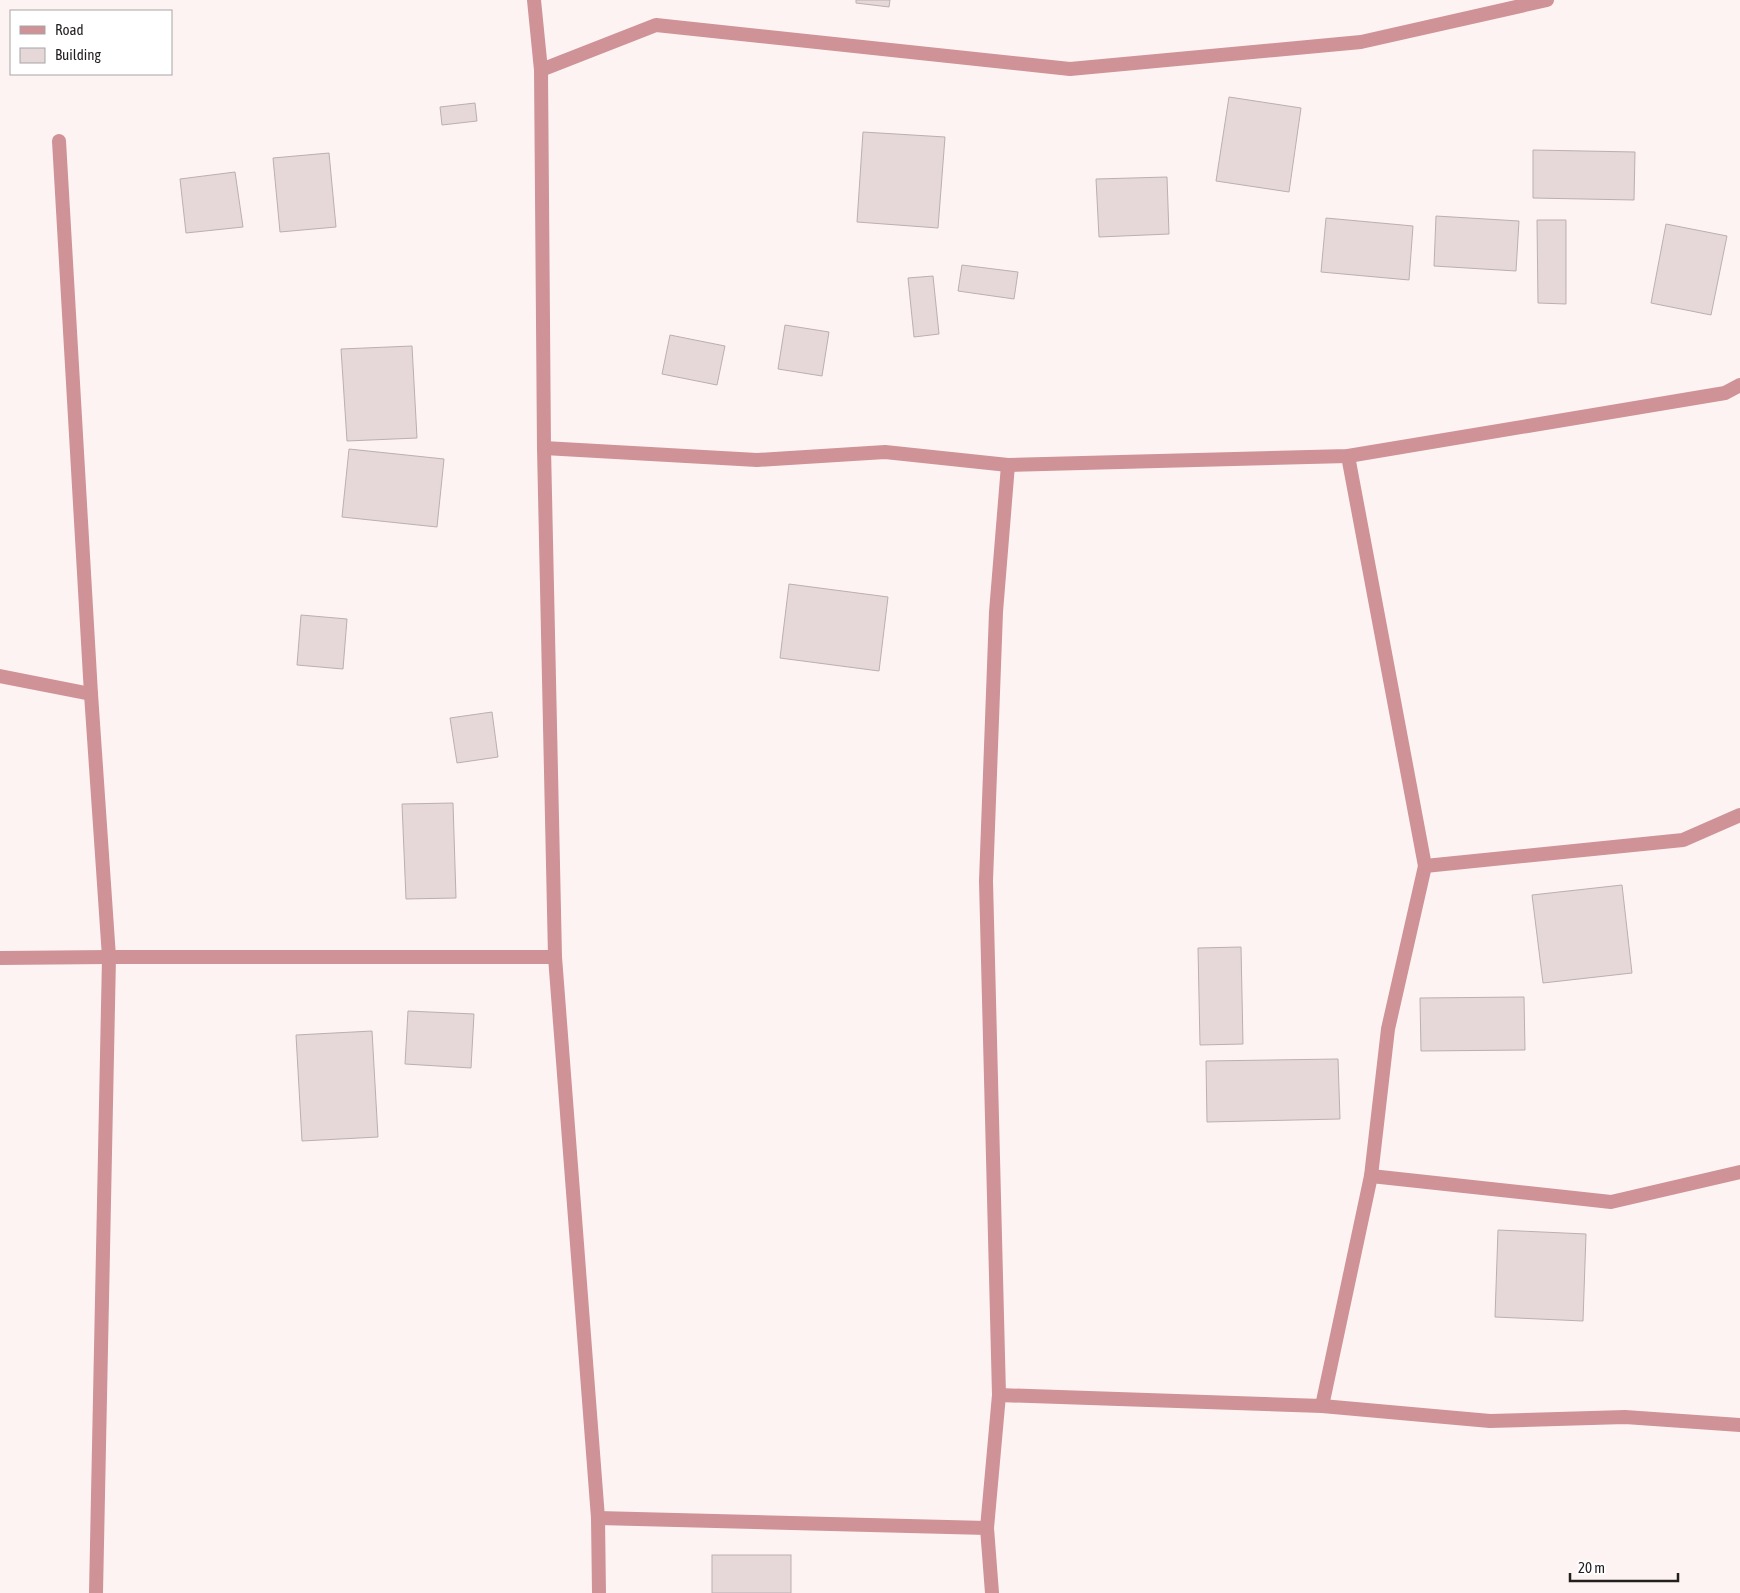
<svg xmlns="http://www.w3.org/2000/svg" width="1740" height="1593" font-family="'Asap Condensed',sans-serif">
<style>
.building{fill:#e6d8d9;stroke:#bcafb0}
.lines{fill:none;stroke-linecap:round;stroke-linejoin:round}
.minor{stroke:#cf9397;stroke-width:14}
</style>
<rect width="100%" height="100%" fill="#fef3f3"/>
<!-- building -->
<g class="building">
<path d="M856 0H890L889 7 856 3Z"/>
<path d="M1229 97 1301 108 1289 192 1216 181Z"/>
<path d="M475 103 477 121 442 125 440 107Z"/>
<path d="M863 132 945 137 938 228 857 222Z"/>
<path d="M1533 150 1635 152 1634 200 1533 198Z"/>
<path d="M329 153 336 227 280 232 273 158Z"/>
<path d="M235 172 243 227 186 233 180 179Z"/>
<path d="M1167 177 1169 234 1099 237 1096 179Z"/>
<path d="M1436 216 1519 221 1516 271 1434 266Z"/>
<path d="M1326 218 1413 226 1409 280 1321 272Z"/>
<path d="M1537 220H1566V304L1538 303Z"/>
<path d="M1666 224 1727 236 1711 315 1651 303Z"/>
<path d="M962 265 1018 272 1014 299 958 291Z"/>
<path d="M933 276 939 334 914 337 908 278Z"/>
<path d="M785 325 829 332 822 376 778 369Z"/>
<path d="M670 335 725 346 717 385 662 374Z"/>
<path d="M412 346 417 438 347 441 341 349Z"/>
<path d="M349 449 444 459 437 527 342 517Z"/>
<path d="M789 584 888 597 879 671 780 658Z"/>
<path d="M301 615 347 619 343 669 297 665Z"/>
<path d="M492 712 498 757 457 763 450 718Z"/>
<path d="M453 803 456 898 406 899 402 804Z"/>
<path d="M1622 885 1632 973 1543 983 1532 895Z"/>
<path d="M1241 947 1243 1044 1200 1045 1198 948Z"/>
<path d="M1524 997 1525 1050 1421 1051 1420 998Z"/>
<path d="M408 1011 474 1014 471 1068 405 1064Z"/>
<path d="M372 1031 378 1137 302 1141 296 1035Z"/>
<path d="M1338 1059 1340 1119 1207 1122 1206 1061Z"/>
<path d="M1498 1230 1586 1234 1583 1321 1495 1317Z"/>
<rect x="712" y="1555" width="79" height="38"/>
</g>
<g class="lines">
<!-- minor -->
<g class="minor">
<path d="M534 0 541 70 544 448 555 957 598 1518 599 1593"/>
<path d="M541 70 656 25 1070 69 1361 42 1547 0"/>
<path d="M59 141 91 694 109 957 96 1593"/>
<path d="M544 448 757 460 885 452 1008 465 1348 456 1725 393 1740 385"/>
<path d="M1348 456 1425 866"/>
<path d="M0 676 91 694"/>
<path d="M0 958 109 957H555"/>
<path d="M1371 1176 1611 1202 1740 1172"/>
<path d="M999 1395 1322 1406 1490 1421 1625 1417 1740 1425"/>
<path d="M1322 1406 1371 1176 1388 1029 1425 866 1683 840 1740 815"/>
<path d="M598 1518 987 1528"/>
<path d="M992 1593 987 1528 999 1395 986 881 996 612 1008 465"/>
</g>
</g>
<!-- legend -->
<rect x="10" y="10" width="162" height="65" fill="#ffffff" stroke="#a7a5a5"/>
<rect x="20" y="26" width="25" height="8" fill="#cf9397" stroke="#a7a5a5"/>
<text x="55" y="35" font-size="15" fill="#231f1f">Road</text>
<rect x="20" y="48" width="25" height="15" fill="#e6d8d9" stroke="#a7a5a5"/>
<text x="55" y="60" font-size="15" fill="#231f1f">Building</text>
<!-- scale -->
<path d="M1570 1573v8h108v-8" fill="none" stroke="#231f1f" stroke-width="2.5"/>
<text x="1578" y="1573" font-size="15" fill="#231f1f" stroke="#ffffff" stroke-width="4" paint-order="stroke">20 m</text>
</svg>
